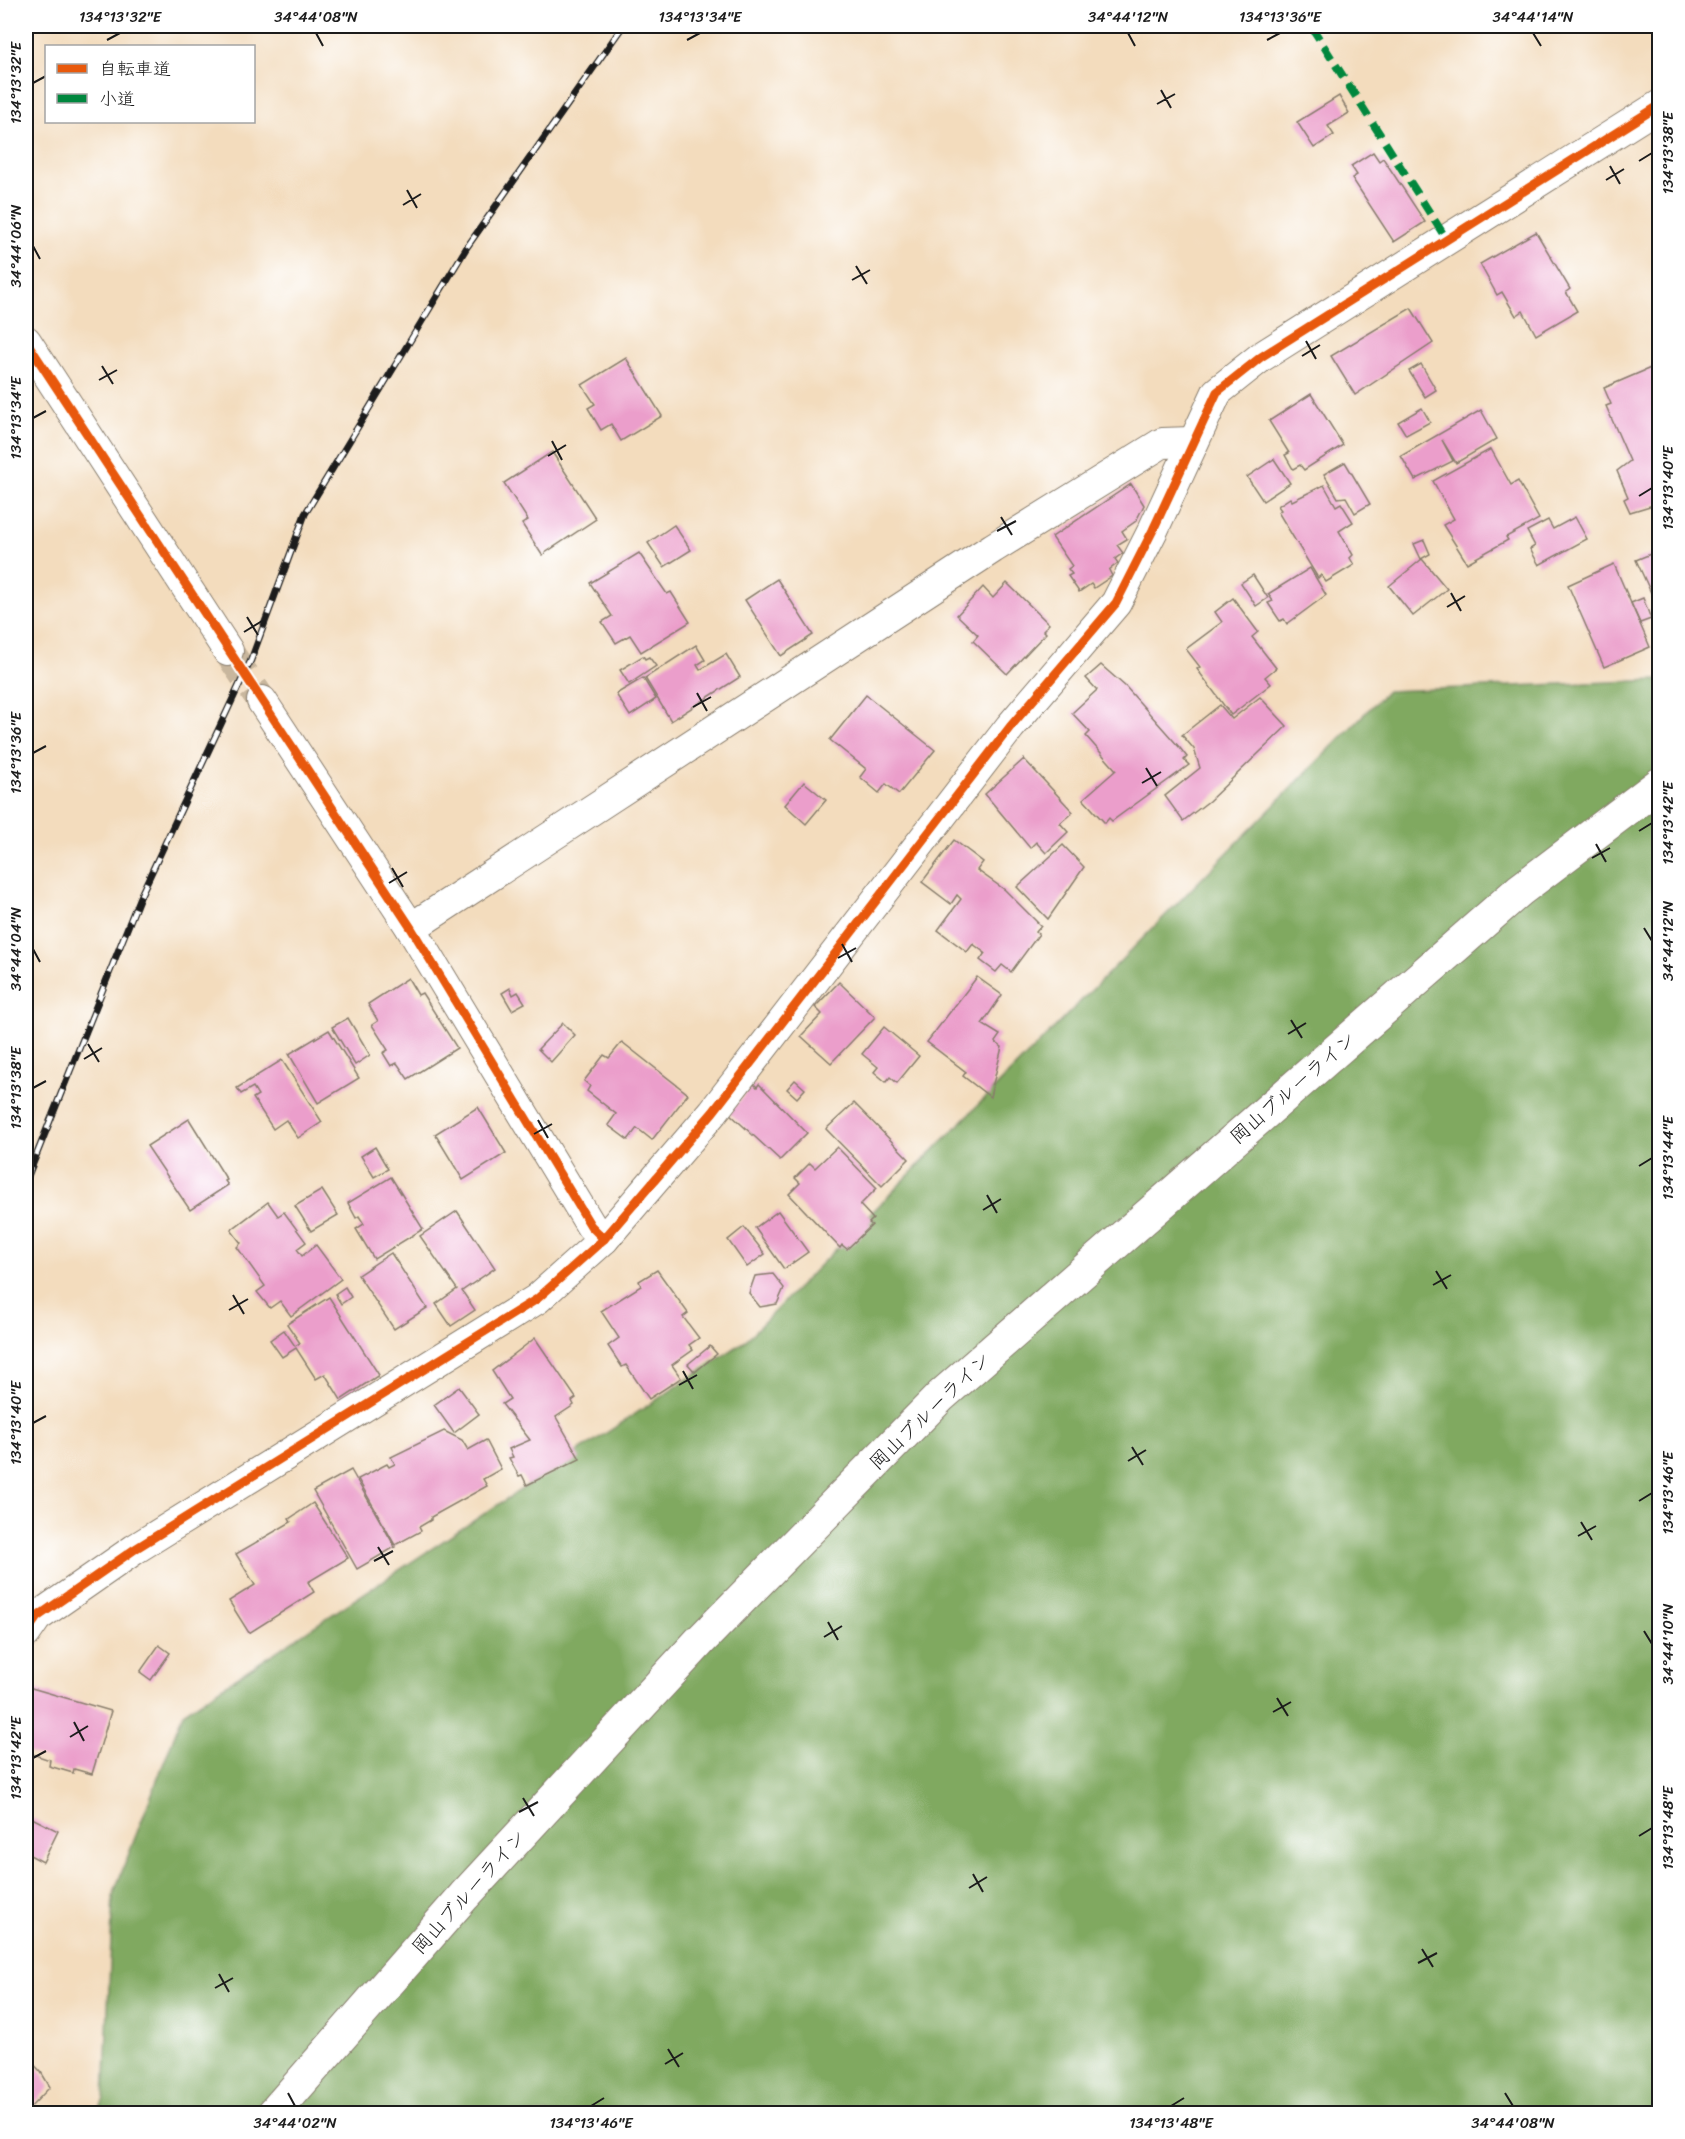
<svg xmlns="http://www.w3.org/2000/svg" width="1685" height="2139" font-family="Sriracha,'Klee One',sans-serif">
<style>
.forest{fill:#80a960;stroke:#4e623e;stroke-width:1.5}
.building{fill:#eb9ecb}
.lines{fill:none;stroke-linecap:round;stroke-linejoin:round}
.minor-tunnel{stroke:#c8b69d;stroke-width:30;stroke-dasharray:30 15;stroke-linecap:butt}
.minor-casing{stroke:#887c6c;stroke-width:32}
.secondary-casing{stroke:#887c6c;stroke-width:35}
.minor{stroke:#fff;stroke-width:30}
.secondary{stroke:#fff;stroke-width:33}
.rail-casing{stroke:#1c1c1c;stroke-width:7}
.rail{stroke:#fff;stroke-width:4.5;stroke-dasharray:14;stroke-linecap:butt}
.quiet{stroke:#00873e;stroke-width:8;stroke-dasharray:15 8;stroke-linecap:butt}
.cycleway-casing{stroke:#fff;stroke-width:13}
.cycleway{stroke:#e8590c;stroke-width:9}
.ticks{fill:none;stroke:#1c1c1c;stroke-width:2}
.labels{text-anchor:middle;dominant-baseline:central;stroke-width:6;stroke-linejoin:round;paint-order:stroke}
.street-label{font-size:20px;fill:#1c1c1c;stroke:#fff}
.neatline{fill:none;stroke:#1c1c1c;stroke-width:2}
.ticks-label{font-size:15px;text-anchor:middle;fill:#1c1c1c}
</style>
<rect width="100%" height="100%" fill="#fff"/>
<filter id="ink" filterUnits="userSpaceOnUse"><feTurbulence type="fractalNoise" baseFrequency=".0167" numOctaves="2"/><feDisplacementMap in="SourceGraphic" scale="12" xChannelSelector="R" yChannelSelector="G"/><feConvolveMatrix kernelMatrix="1 2 1 2 8 2 1 2 1" color-interpolation-filters="sRGB"/></filter>
<filter id="wash" filterUnits="userSpaceOnUse"><feTurbulence type="fractalNoise" baseFrequency=".008" numOctaves="4" result="noise"/><feDisplacementMap in="SourceGraphic" scale="24" xChannelSelector="R" yChannelSelector="G"/><feGaussianBlur stdDeviation="1.35" result="paint"/><feColorMatrix in="noise" values="0 0 0 0 0 0 0 0 0 0 0 0 0 0 0 0 0 1.4 0 .05"/><feComposite in="paint" operator="in"/></filter>
<g filter="url(#wash)">
<rect width="100%" height="100%" fill="#f3dcbd"/>
<!-- forest -->
<path class="forest" d="M1659 680V2113L97 2114 104 2099 113 1895 183 1713 744 1342 1387 691Z"/>
<g id="blocks">
<!-- building -->
<g class="building">
<path d="M1339 96 1349 113 1328 126 1334 135 1314 148 1297 122Z"/>
<path d="M1373 152 1379 161 1383 158 1425 222 1394 242 1352 178 1357 175 1351 166Z"/>
<path d="M1536 232 1570 289 1566 292 1577 311 1536 335 1523 311 1516 316 1502 292 1497 295 1480 264Z"/>
<path d="M1411 308 1433 343 1355 395 1331 356Z"/>
<path d="M626 358 662 416 621 441 611 424 601 430 588 408 595 404 582 385Z"/>
<path d="M1421 364 1436 390 1425 397 1409 371Z"/>
<path d="M1660 364V503L1630 512 1624 499 1628 497 1617 471 1630 461 1606 406 1611 404 1604 388Z"/>
<path d="M1311 394 1343 445 1304 470 1300 465 1293 469 1285 455 1289 453 1269 421Z"/>
<path d="M1422 408 1430 422 1406 435 1398 422Z"/>
<path d="M1481 410 1497 439 1456 463 1442 440 1453 461 1415 480 1401 456Z"/>
<path d="M1491 449 1511 485 1518 481 1539 519 1506 537 1508 540 1467 563 1443 525 1454 519 1433 481Z"/>
<path d="M552 452 596 519 542 555 522 524 528 520 504 483Z"/>
<path d="M1274 459 1290 483 1263 501 1247 477Z"/>
<path d="M1345 462 1370 504 1355 513 1346 497 1338 498 1324 474Z"/>
<path d="M1131 484 1144 505 1136 521 1122 531 1127 539 1117 545 1123 553 1115 559 1118 563 1109 570 1112 576 1094 588 1091 584 1079 592 1068 576 1072 574 1068 569 1072 566 1052 537Z"/>
<path d="M1324 485 1336 506 1341 503 1353 522 1339 531 1353 555 1350 558 1354 565 1326 582 1321 575 1318 578 1278 512 1281 510 1278 506 1290 498 1292 501Z"/>
<path d="M1575 517 1587 539 1539 565 1530 549 1535 546 1527 531 1548 520 1553 529Z"/>
<path d="M674 525 691 550 664 567 648 543Z"/>
<path d="M1424 540 1430 554 1421 559 1414 544Z"/>
<path d="M1660 550V594L1653 597 1636 560Z"/>
<path d="M639 553 667 594 671 592 690 622 641 652 630 635 616 643 602 622 612 616 590 583Z"/>
<path d="M1422 559 1447 589 1413 616 1389 586Z"/>
<path d="M1614 564 1650 647 1604 667 1568 585Z"/>
<path d="M1310 568 1326 595 1287 624 1284 619 1280 621 1268 603 1273 601 1268 594Z"/>
<path d="M1253 575 1268 598 1256 606 1241 583Z"/>
<path d="M777 579 813 635 781 656 745 600Z"/>
<path d="M1007 583 1049 624 1043 630 1046 633 1007 674 973 641 978 635 957 615 983 587 993 598Z"/>
<path d="M1233 598 1258 632 1252 637 1276 668 1265 677 1271 684 1231 715 1197 669 1200 667 1186 649 1222 622 1215 612Z"/>
<path d="M1643 598 1651 619 1640 623 1631 603Z"/>
<path d="M696 645 705 660 697 665 700 670 726 654 740 677 671 721 645 678Z"/>
<path d="M643 656 645 659 649 657 656 666 629 684 620 670Z"/>
<path d="M1101 665 1126 687 1180 748 1187 757 1184 760 1189 765 1112 821 1109 818 1105 823 1083 799 1116 770 1086 736 1090 732 1072 713 1097 690 1086 678Z"/>
<path d="M643 678 656 699 630 716 616 694Z"/>
<path d="M866 695 935 750 899 794 886 784 879 793 860 777 866 769 830 740Z"/>
<path d="M1260 697 1287 726 1209 801 1183 821 1165 796 1200 768 1194 749 1182 735 1220 705 1232 719Z"/>
<path d="M1024 759 1073 812 1060 823 1068 832 1046 853 1036 842 1030 848 985 794Z"/>
<path d="M804 782 826 800 806 824 785 805Z"/>
<path d="M954 840 983 862 977 870 1005 890 1041 926 1036 932 1039 934 1011 972 1002 965 996 972 980 960 985 953 973 944 967 952 938 930 961 899 957 895 951 904 922 882Z"/>
<path d="M1063 845 1084 867 1048 919 1017 887Z"/>
<path d="M977 977 1002 995 982 1024 1000 1035 995 1042 1002 1047 990 1097 963 1076 966 1072 927 1042Z"/>
<path d="M408 978 418 995 422 993 457 1048 408 1079 397 1063 391 1066 383 1053 388 1050 372 1025 378 1021 368 1004Z"/>
<path d="M839 982 875 1017 831 1063 801 1036 822 1014 815 1007Z"/>
<path d="M510 988 513 995 518 992 525 1003 512 1010 502 993Z"/>
<path d="M348 1018 370 1055 355 1065 332 1027Z"/>
<path d="M563 1023 575 1035 551 1062 538 1049Z"/>
<path d="M884 1027 919 1056 897 1083 890 1077 886 1082 874 1072 878 1067 862 1054Z"/>
<path d="M329 1030 359 1078 318 1103 289 1054Z"/>
<path d="M622 1042 688 1094 652 1140 637 1128 628 1140 608 1125 616 1114 587 1091 590 1086 584 1081 604 1055 609 1058Z"/>
<path d="M282 1060 322 1122 298 1138 286 1120 273 1129 253 1098 258 1095 253 1087 241 1094 237 1088Z"/>
<path d="M795 1080 805 1089 797 1098 787 1089Z"/>
<path d="M754 1084 757 1087 759 1084 807 1133 780 1160 729 1113Z"/>
<path d="M854 1103 909 1159 882 1186 826 1129Z"/>
<path d="M478 1107 506 1153 463 1180 435 1134Z"/>
<path d="M189 1119 227 1180 225 1181 228 1185 190 1210 147 1146Z"/>
<path d="M375 1147 388 1169 374 1177 361 1156Z"/>
<path d="M837 1147 877 1188 860 1205 873 1219 869 1223 872 1225 847 1249 842 1245 840 1248 789 1194 800 1183 795 1178 810 1163 815 1168Z"/>
<path d="M391 1177 423 1229 374 1259 356 1229 364 1224 359 1216 356 1218 348 1203Z"/>
<path d="M322 1190 338 1215 311 1231 295 1206Z"/>
<path d="M268 1202 278 1216 284 1212 306 1242 297 1249 302 1256 316 1245 341 1279 291 1316 280 1301 270 1308 257 1292 265 1286 237 1247 241 1243 231 1230Z"/>
<path d="M457 1211 495 1268 462 1291 475 1310 451 1326 436 1304 457 1289 420 1236Z"/>
<path d="M778 1211 808 1252 784 1269 755 1228Z"/>
<path d="M744 1227 765 1254 747 1267 728 1240Z"/>
<path d="M391 1253 427 1308 394 1329 358 1275Z"/>
<path d="M657 1270 688 1313 683 1317 699 1338 689 1345 693 1350 672 1365 681 1378 649 1399 626 1365 622 1367 608 1346 619 1338 601 1311 641 1286 639 1281Z"/>
<path d="M773 1274 784 1288 777 1304 760 1307 749 1293 755 1276Z"/>
<path d="M345 1287 351 1297 341 1304 335 1294Z"/>
<path d="M329 1297 379 1375 341 1400 325 1374 316 1379 296 1348 282 1357 270 1340 284 1330 295 1346 300 1343 287 1324Z"/>
<path d="M535 1338 576 1398 572 1401 574 1405 556 1417 580 1459 527 1485 522 1475 519 1476 509 1458 513 1457 509 1449 530 1440 502 1404 510 1399 492 1371Z"/>
<path d="M710 1346 717 1354 695 1372 688 1364Z"/>
<path d="M459 1387 479 1414 454 1433 434 1405Z"/>
<path d="M444 1431 462 1440 468 1450 486 1440 501 1469 483 1479 487 1486 431 1517V1520L419 1527 421 1531 395 1545 358 1479 387 1464 389 1467 395 1464 391 1457Z"/>
<path d="M351 1470 395 1547 357 1569 313 1491Z"/>
<path d="M313 1503 348 1558 308 1582 314 1592 249 1633 229 1601 255 1585 236 1554 291 1522 289 1519Z"/>
<path d="M159 1645 170 1653 151 1680 140 1672Z"/>
<path d="M28 1687 111 1711 92 1774 74 1769 73 1773 49 1766 50 1760 26 1752Z"/>
<path d="M32 1818 58 1831 43 1862 26 1853V1831Z"/>
<path d="M26 2056 41 2072 50 2087 26 2112Z"/>
</g>
</g>
</g>
<g filter="url(#ink)">
<use href="#blocks" fill-opacity="0" stroke="#887c6c" stroke-width="1.5"/>
<g class="lines">
<!-- minor-tunnel -->
<path class="minor-tunnel" d="M228 651 262 701"/>
<defs>
<g id="minor">
<path d="M26 341 228 651"/>
<path d="M262 701 411 928 591 1226 604 1239"/>
<path d="M411 928 993 548 1162 443 1192 442"/>
<path d="M26 1633 37 1617 135 1549 537 1299 604 1239 713 1112 1010 727 1116 603 1153 530 1217 392 1261 357 1660 105"/>
</g>
<path id="secondary" d="M273 2114 464 1896 700 1641 941 1396 1520 890 1660 784"/>
</defs>
<!-- minor casing -->
<use href="#minor" class="minor-casing"/>
<!-- secondary casing -->
<use href="#secondary" class="secondary-casing"/>
<!-- minor -->
<use href="#minor" class="minor"/>
<!-- secondary -->
<use href="#secondary" class="secondary"/>
<defs>
<path id="rail" d="M26 1181 139 899 251 660 305 514 467 247 623 26"/>
</defs>
<!-- rail casing -->
<use href="#rail" class="rail-casing"/>
<!-- rail -->
<use href="#rail" class="rail"/>
<!-- quiet -->
<path class="quiet" d="M1311 26 1447 240"/>
<defs>
<g id="cycleway">
<path d="M26 341 411 928 591 1226 604 1239"/>
<path d="M26 1633 37 1617 135 1549 537 1299 604 1239 713 1112 1010 727 1116 603 1153 530 1217 392 1261 357 1660 105"/>
</g>
</defs>
<!-- cycleway casing -->
<use href="#cycleway" class="cycleway-casing"/>
<!-- cycleway -->
<use href="#cycleway" class="cycleway"/>
</g>
</g>
<!-- ticks -->
<path class="ticks" d="M316 33 323 46M1128 33 1135 46M1533 33 1541 46M107 40 120 33M687 40 700 33M1267 40 1280 33M33 83 46 76M1161 90 1171 108M1157 104 1175 94M1639 161 1652 153M1610 166 1620 184M1606 180 1624 169M407 190 417 208M403 205 421 194M33 246 40 259M856 266 867 284M852 280 870 270M1306 341 1316 359M1302 356 1320 345M102 366 113 384M99 380 117 370M33 418 46 411M552 441 562 460M548 456 566 445M1639 496 1652 488M1001 517 1012 535M997 531 1016 521M1451 593 1461 611M1447 607 1465 596M247 617 258 635M244 632 262 621M697 693 707 711M693 707 711 697M33 753 46 746M1146 768 1157 786M1142 783 1161 772M1639 831 1652 823M1596 844 1606 862M1592 858 1610 848M392 868 403 887M389 883 407 872M1644 928 1652 941M842 944 852 962M33 949 40 962M838 958 856 948M1291 1020 1302 1038M1288 1034 1306 1023M88 1044 99 1062M84 1059 102 1048M33 1088 46 1081M538 1120 548 1138M534 1134 552 1124M1639 1166 1652 1158M987 1195 997 1213M983 1210 1001 1199M1436 1271 1447 1289M1433 1285 1451 1275M233 1295 244 1314M229 1310 248 1299M683 1371 693 1389M679 1385 697 1375M33 1423 46 1416M1132 1447 1143 1465M1128 1461 1146 1450M1639 1501 1652 1493M1581 1522 1592 1540M1578 1536 1596 1526M378 1547 389 1565M374 1561 393 1551M828 1622 838 1640M1644 1631 1652 1644M824 1637 842 1626M1277 1698 1288 1716M1273 1712 1291 1702M74 1722 84 1741M70 1737 88 1726M33 1758 46 1751M523 1798 534 1816M519 1812 538 1802M1639 1836 1652 1828M973 1874 983 1892M969 1888 987 1877M1422 1949 1433 1967M1418 1963 1437 1953M219 1974 229 1992M215 1988 233 1978M668 2049 679 2067M665 2064 683 2053M288 2093 295 2106M1505 2093 1513 2106M591 2106 604 2098M1171 2106 1184 2098"/>
<g class="labels">
<!-- street labels -->
<g class="street-label">
<text transform="translate(1293 1088) rotate(-41)">岡山ブルーライン</text>
<text transform="translate(930 1411) rotate(-44)">岡山ブルーライン</text>
<text transform="translate(469 1892) rotate(-48)">岡山ブルーライン</text>
</g>
</g>
<!-- margin -->
<rect width="1685" height="2139" fill="none" stroke="#fff" stroke-width="66"/>
<!-- legend -->
<rect x="45" y="45" width="210" height="78" fill="#ffffff" stroke="#a4a4a4" stroke-width="1.5"/>
<rect x="57" y="64" width="30" height="9" fill="#e8590c" stroke="#a4a4a4" stroke-width="1.5"/>
<text x="99" y="75" font-size="18" fill="#1c1c1c">自転車道</text>
<rect x="57" y="94" width="30" height="9" fill="#00873e" stroke="#a4a4a4" stroke-width="1.5"/>
<text x="99" y="105" font-size="18" fill="#1c1c1c">小道</text>
<rect x="33" y="33" width="1619" height="2073" class="neatline"/>
<g class="ticks-label">
<text x="120" y="22">134°13'32"E</text>
<text x="316" y="22">34°44'08"N</text>
<text x="700" y="22">134°13'34"E</text>
<text x="1128" y="22">34°44'12"N</text>
<text x="1280" y="22">134°13'36"E</text>
<text x="1533" y="22">34°44'14"N</text>
<text transform="translate(16 83) rotate(-90)" y="5">134°13'32"E</text>
<text transform="translate(1668 153) rotate(-90)" y="5">134°13'38"E</text>
<text transform="translate(16 246) rotate(-90)" y="5">34°44'06"N</text>
<text transform="translate(16 418) rotate(-90)" y="5">134°13'34"E</text>
<text transform="translate(1668 488) rotate(-90)" y="5">134°13'40"E</text>
<text transform="translate(16 753) rotate(-90)" y="5">134°13'36"E</text>
<text transform="translate(1668 823) rotate(-90)" y="5">134°13'42"E</text>
<text transform="translate(1668 941) rotate(-90)" y="5">34°44'12"N</text>
<text transform="translate(16 949) rotate(-90)" y="5">34°44'04"N</text>
<text transform="translate(16 1088) rotate(-90)" y="5">134°13'38"E</text>
<text transform="translate(1668 1158) rotate(-90)" y="5">134°13'44"E</text>
<text transform="translate(16 1423) rotate(-90)" y="5">134°13'40"E</text>
<text transform="translate(1668 1493) rotate(-90)" y="5">134°13'46"E</text>
<text transform="translate(1668 1644) rotate(-90)" y="5">34°44'10"N</text>
<text transform="translate(16 1758) rotate(-90)" y="5">134°13'42"E</text>
<text transform="translate(1668 1828) rotate(-90)" y="5">134°13'48"E</text>
<text x="295" y="2128">34°44'02"N</text>
<text x="591" y="2128">134°13'46"E</text>
<text x="1171" y="2128">134°13'48"E</text>
<text x="1513" y="2128">34°44'08"N</text>
</g>
</svg>
